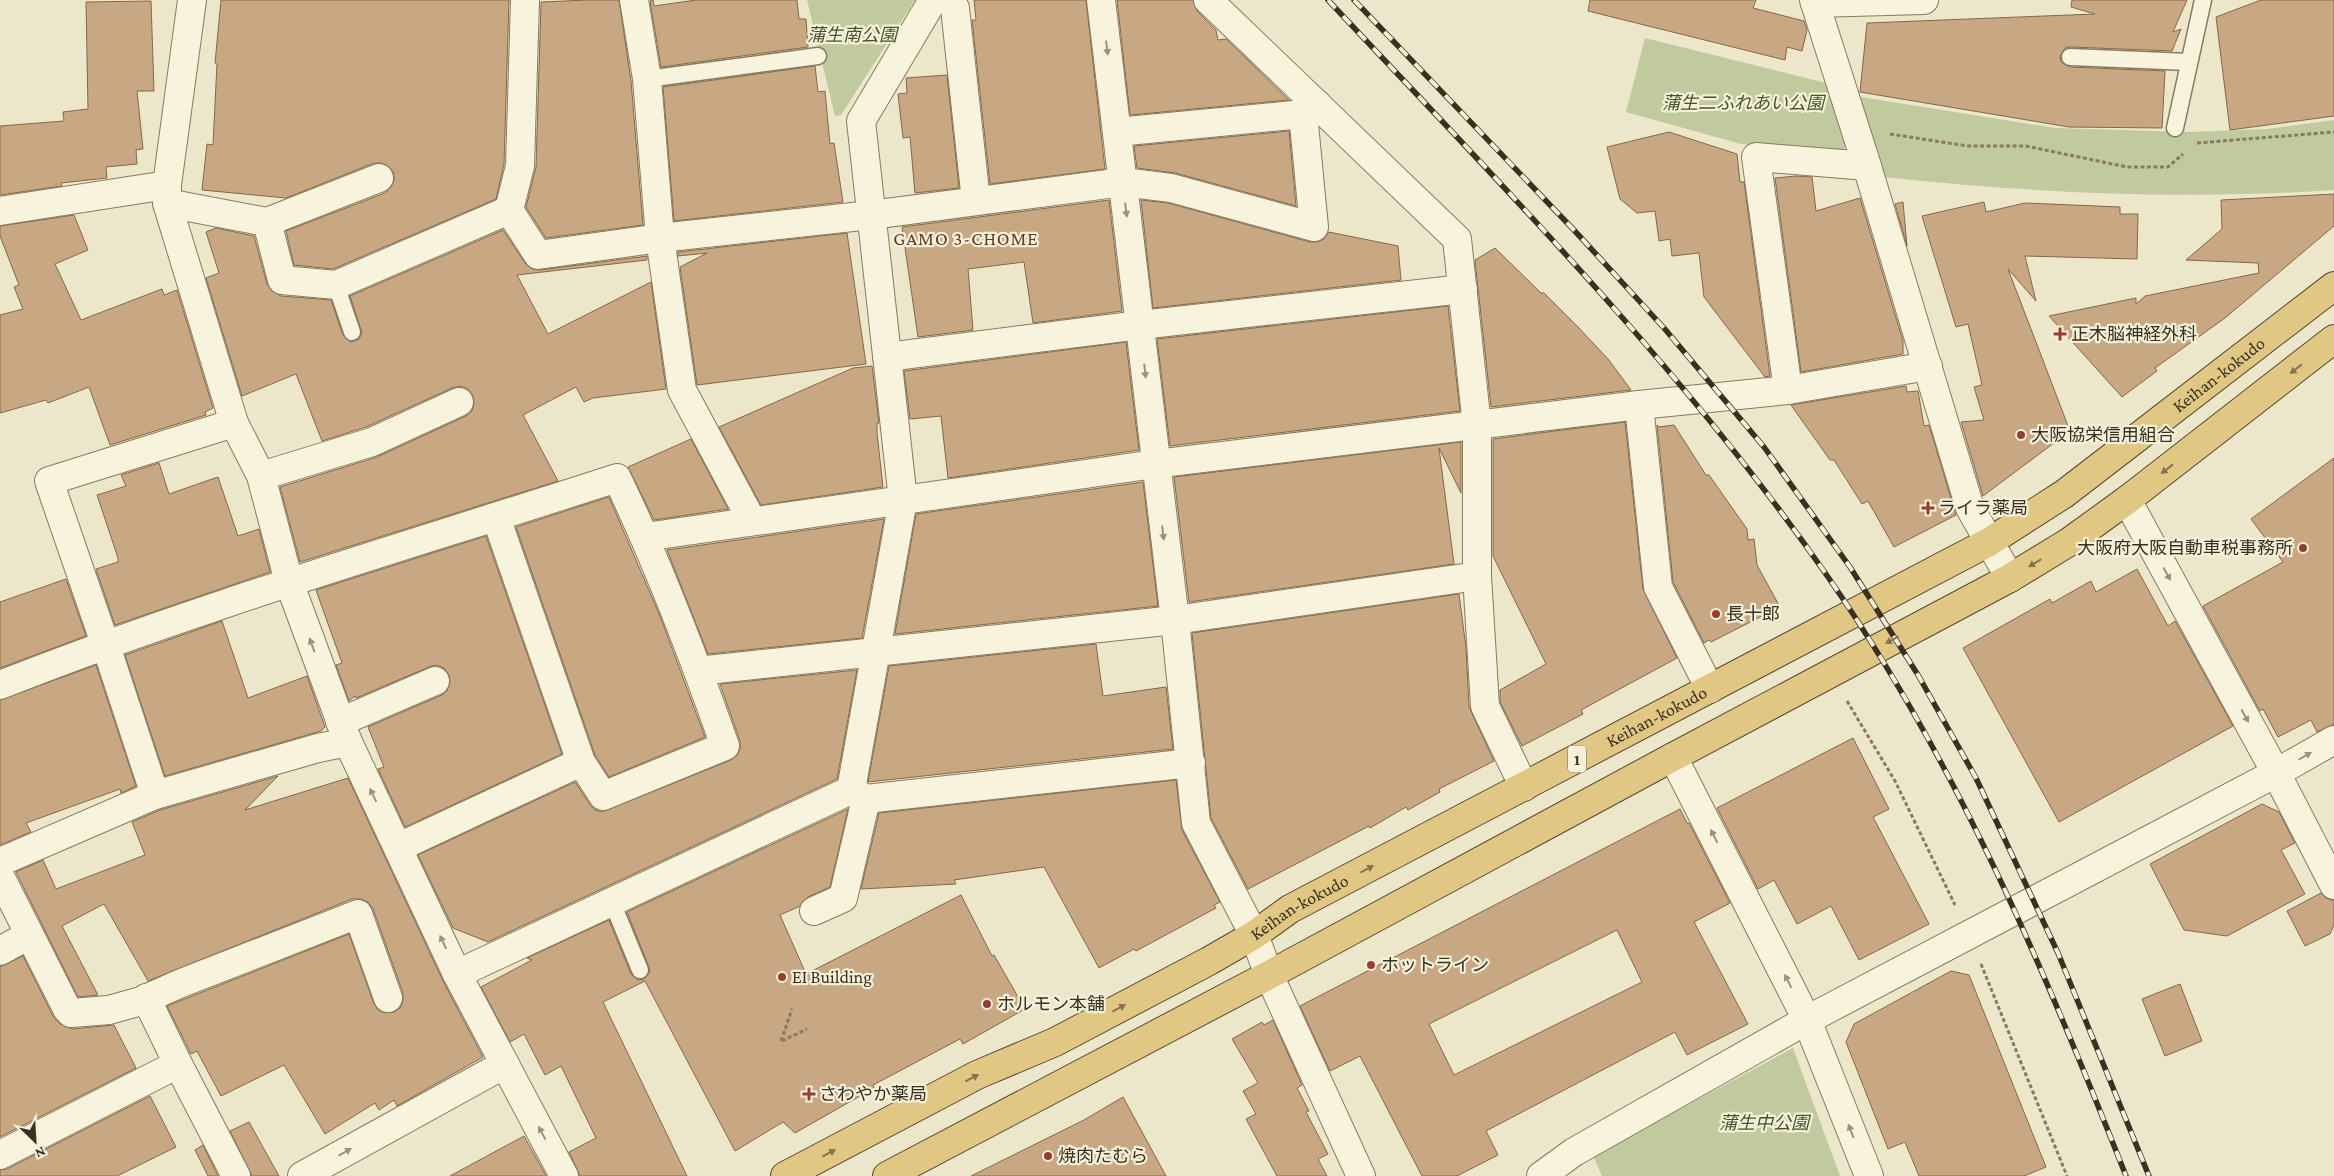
<svg xmlns="http://www.w3.org/2000/svg" width="2334" height="1176" font-family="'Crimson Pro','Noto Sans JP',serif">
<style>
.green{fill:#c0ca9e}
.building{fill:#c8a883;stroke:#866747;fill-rule:evenodd}
.lines{fill:none;stroke-linecap:round;stroke-linejoin:round}
.service-casing{stroke:#887a5f;stroke-width:19}
.minor-casing{stroke:#887a5f;stroke-width:30}
.tertiary-casing{stroke:#887a5f;stroke-width:30}
.trunk-casing{stroke:#574833;stroke-width:30}
.path{stroke:#887a5f;stroke-width:3;stroke-dasharray:4 2.5;stroke-linecap:butt}
.service{stroke:#f7f3dd;stroke-width:16}
.minor{stroke:#f7f3dd;stroke-width:28}
.tertiary{stroke:#f7f3dd;stroke-width:28}
.trunk{stroke:#e0c884;stroke-width:28}
.rail-casing{stroke:#3a3022;stroke-width:5.5}
.rail{stroke:#f4f0d9;stroke-width:4;stroke-dasharray:11;stroke-linecap:butt}
.oneway{fill:#989280}
.oneway2{fill:#85744e}
.poi-dot{fill:#943e33;stroke:#f4f0d9;stroke-width:2}
.labels{text-anchor:middle;dominant-baseline:central;stroke-width:4.5;stroke-linejoin:round;paint-order:stroke}
.shield{fill:#f4f0d9;stroke:#726a59;stroke-width:1}
.shield-label{font-size:16px;font-weight:bold;fill:#3a3022}
.park-label{font-size:18px;font-style:italic;fill:#45552a;stroke:#f4f0d9}
.poi-label{font-size:18px;fill:#3a3022;stroke:#f4f0d9;text-anchor:start}
.street-label{font-size:18px;fill:#3a3022;stroke:#f4f0d9}
.neighbourhood-label{font-size:19px;letter-spacing:1px;fill:#643924;stroke:#f4f0d9}
</style>
<rect width="100%" height="100%" fill="#ece6ca"/>
<!-- green -->
<g class="green">
<path d="M807 0H915L841 115 835 116Z"/>
<path d="M1645 38 1826 83 1850 141 1842 151 1741 144 1626 112Z"/>
<path d="M1855 96 2055 128 2189 132 2267 129 2334 120V190C2184 200 2032 193 1883 177Z"/>
<path d="M1793 1048 1840 1176H1602L1593 1156Z"/>
</g>
<!-- building -->
<g class="building">
<path d="M221 0H509L504 164 496 199 333 269 294 265 286 231 385 193 391 187 394 180V173L388 166 381 163H374L286 198 202 190 207 144 213 145 217 64 215 63Z"/>
<path d="M588 0H619L631 81 643 225 546 238 526 207 536 167 541 2Z"/>
<path d="M653 0 654 6 696 0H797L799 19H806L808 47 661 67 650 1Z"/>
<path d="M974 0H1086L1105 169 990 184 972 20H976Z"/>
<path d="M1117 0H1193L1197 11 1216 30 1218 40 1226 39 1289 100 1130 115Z"/>
<path d="M1590 0H1756L1753 8 1804 21 1807 30 1802 51 1787 47 1785 60 1588 11Z"/>
<path d="M2072 0H2187L2173 32 2181 29 2172 51 2070 47 2065 48 2060 56 2061 62 2070 67 2165 71 2162 128 2069 127 1860 92 1867 23 2095 14 2071 7Z"/>
<path d="M2261 0H2334V116L2230 130 2216 17Z"/>
<path d="M151 1 154 91H137L143 149 136 150 137 164 106 167 107 178 61 183 62 186 0 195V126L64 121 63 112 88 109 86 2Z"/>
<path d="M815 66 818 92 825 91 830 144 834 143 843 202 674 221 663 87Z"/>
<path d="M947 75 959 188 915 193 910 137 903 138 898 94 907 93 906 78Z"/>
<path d="M1289 131 1296 206 1175 173 1137 168 1134 146Z"/>
<path d="M1669 132 1737 154 1740 182H1744L1770 376 1765 377 1704 297 1699 253 1672 256 1670 239 1659 241 1655 211 1637 213 1620 199 1607 147Z"/>
<path d="M1796 176 1812 177 1816 211 1860 198 1903 341V354L1801 372 1775 178Z"/>
<path d="M2334 194V226L2225 318 2155 368 2157 371 2122 397 2049 316 2136 298V304L2145 296 2259 273 2258 263 2186 260 2222 229 2221 200Z"/>
<path d="M1109 200 1122 311 1033 323 1024 262 968 269 973 330 918 337 902 227Z"/>
<path d="M1141 200 1168 203 1310 242H1317L1324 239 1329 232 1398 246 1401 280 1153 308Z"/>
<path d="M1903 202 1907 246 1895 204Z"/>
<path d="M1984 202 1986 212 2025 203 2120 207V214H2138L2137 259 2025 256 2036 301 2008 269 2070 431 1983 496 1961 422 1984 420 1974 387 1982 385 1968 324 1956 327 1922 216Z"/>
<path d="M74 215 88 250 55 264 81 320 162 289 164 295 177 290 213 408 205 412 206 415 110 445 89 387 48 403 46 400 0 413V315L23 309 14 287 19 285 0 236V226Z"/>
<path d="M216 228 254 236 267 284 272 291 281 296 331 300 343 335 351 342 359 339 362 333 350 296 503 230 525 263 532 269 540 270 647 256V260L517 275 548 334 651 282 666 389 593 398 584 402 576 387 523 415 558 481 300 562 280 487 377 457 466 416 472 411 474 404 473 396 468 389 460 386 452 388 366 427 322 441 296 374 242 396 206 278 219 273 206 232Z"/>
<path d="M847 233 866 364 697 385 680 267 707 253 678 256V252Z"/>
<path d="M1495 248 1541 293H1544L1578 327 1608 359 1631 390 1491 407 1475 260Z"/>
<path d="M1448 306 1460 411 1170 446 1157 339Z"/>
<path d="M1126 342 1139 450 948 478 941 416 910 419 904 371Z"/>
<path d="M872 366 879 423H877V433L883 487 761 505 719 427 853 368Z"/>
<path d="M1906 386 1907 392 1918 391 1924 426 1929 425 1956 515 1894 547 1868 501 1862 504 1834 460H1830L1791 405Z"/>
<path d="M1625 422 1643 589 1677 658 1581 710 1583 714 1522 746 1500 702V690L1546 664 1493 556V439Z"/>
<path d="M1657 425 1658 427 1674 425 1706 475H1709L1747 529 1748 540 1754 539 1757 565 1780 607 1711 642 1709 640 1704 643 1673 582Z"/>
<path d="M691 439 728 509 654 520 628 467Z"/>
<path d="M1461 442V493L1439 448 1454 564 1189 602 1174 477Z"/>
<path d="M2334 458V724L2317 732 2311 720 2278 737 2263 709 2260 711 2203 606 2283 562 2251 519Z"/>
<path d="M159 463 169 494 218 477 238 536 259 529 270 572 115 625 96 569 118 562V558L97 495 126 486 121 475Z"/>
<path d="M1143 482 1158 606 895 634 916 514Z"/>
<path d="M609 497 660 616 705 737 609 777 595 755 516 527Z"/>
<path d="M884 519 862 638 708 654 667 550Z"/>
<path d="M486 536 562 754 405 827 378 769 384 767 368 727 442 695 447 691 450 683 449 675 444 668 436 665 429 667 356 698 355 696 349 701 336 665 342 663 316 590Z"/>
<path d="M2137 569 2168 626 2175 621 2233 726 2059 822 1963 648 2050 599 2052 603 2091 581 2096 592Z"/>
<path d="M66 579 86 636 0 668V602Z"/>
<path d="M1459 594 1466 648 1469 707 1494 761 1439 789 1440 792 1408 810 1406 807 1370 828 1369 826 1248 889 1211 818 1192 633Z"/>
<path d="M222 621 248 698 307 676 325 727 321 731 165 776 125 655Z"/>
<path d="M1096 644 1103 696 1166 687 1173 749 868 782 889 666Z"/>
<path d="M96 665 136 786 121 793 120 789 26 823 31 832 0 845V700Z"/>
<path d="M857 670 837 779 488 942 453 928 418 855 575 782 590 805 595 810 602 812 731 760 737 755 740 749V741L720 684Z"/>
<path d="M1853 738 1889 809 1873 817 1929 924 1859 960 1831 906 1797 924 1774 880 1758 889 1717 808Z"/>
<path d="M278 776 245 810 348 778 443 981 483 1057 397 1106 394 1100 379 1110 375 1103 325 1134 284 1065 221 1096 197 1051 191 1054 167 1006 349 934 374 1004 378 1010 385 1013 394 1012 400 1008 403 1001V993L373 909 368 902 361 899H352L148 981 104 904 62 926 98 995 78 997 16 872 43 860 56 889 145 855 132 822 160 810Z"/>
<path d="M1176 780 1182 830 1220 902 1214 905 1216 908 1136 951 1134 949 1099 968 1044 867 954 880 956 884 861 889 879 813Z"/>
<path d="M2262 804 2279 812 2295 843 2281 850 2305 894 2227 936 2184 930 2150 864Z"/>
<path d="M848 809 830 887 808 897 800 906 780 915 806 974 961 895 992 956 994 955 1025 1009 963 1044 960 1039 873 1085 874 1088 795 1133 783 1122 735 1151 645 981 603 1002 687 1176H580L569 1152 596 1138 561 1066 545 1075 524 1034 510 1042 481 987 532 960 527 958 609 920 631 974 638 980 644 979 650 972 649 967 627 912Z"/>
<path d="M1680 809 1687 823H1689L1730 903 1694 922 1748 1024 1687 1055 1675 1032 1486 1131 1498 1155 1457 1176H1422L1360 1056 1330 1071 1300 1006ZM1617 930 1642 982 1454 1075 1429 1024Z"/>
<path d="M2321 893 2326 898 2334 901V925L2330 934 2305 946 2287 911Z"/>
<path d="M23 956 53 1016 60 1024 72 1029 114 1025 136 1068 0 1137V967Z"/>
<path d="M1951 971 1969 975 2046 1167 2024 1176H1919L1905 1142 1888 1149 1846 1042 1854 1024Z"/>
<path d="M2180 984 2202 1041 2165 1056 2142 999Z"/>
<path d="M1273 1020 1302 1085 1297 1088 1309 1111 1306 1112 1328 1154 1318 1159 1327 1176H1277L1246 1119 1256 1114 1243 1091 1258 1083 1232 1039 1262 1022 1264 1025Z"/>
<path d="M150 1096 176 1147 117 1176H0V1170L7 1169Z"/>
<path d="M1123 1097 1166 1176H971L1084 1120Z"/>
<path d="M249 1122 279 1176H252L230 1131Z"/>
<path d="M524 1136 546 1176H450Z"/>
<path d="M203 1145 218 1176H208L195 1150Z"/>
</g>
<g class="lines">
<defs>
<g id="service">
<path d="M2070 57 2189 62"/>
<path d="M647 79 818 56"/>
<path d="M2175 128 2203 0"/>
<path d="M336 285 352 332"/>
<path d="M612 902 640 970"/>
</g>
<g id="minor">
<path d="M192 0 167 185V203L234 423 261 476 289 582 348 742 457 974 564 1176"/>
<path d="M634 0 647 79 660 238 682 390 752 521"/>
<path d="M949 0 955 8 976 201"/>
<path d="M1101 0 1175 620 1196 823 1254 935"/>
<path d="M1208 0 1457 239 1477 426V576L1485 706 1524 787"/>
<path d="M1814 0 1867 166 1970 508 2010 578"/>
<path d="M1815 3 1924 0"/>
<path d="M1117 132 1303 114 1317 104"/>
<path d="M167 203 267 222 282 280 336 285 509 210 538 255 660 238 871 215 1123 182 1171 188 1314 227 1303 114"/>
<path d="M509 210 520 166 525 0"/>
<path d="M0 211 167 185"/>
<path d="M267 222 379 178"/>
<path d="M887 357 1140 325 1463 289"/>
<path d="M1788 390 1756 157 1867 166"/>
<path d="M1639 405 1658 587 1710 689"/>
<path d="M261 476 372 442 459 402"/>
<path d="M2127 500 2276 773 2334 885"/>
<path d="M496 517 581 762"/>
<path d="M645 537 1155 464 1639 405 1788 390 1928 366"/>
<path d="M698 671 1175 620 1477 576"/>
<path d="M0 685C202 605 411 545 617 478 659 565 693 655 725 746L603 796 581 762 399 847"/>
<path d="M340 722 435 681"/>
<path d="M1673 757 1807 1020 1869 1176"/>
<path d="M851 790 866 799 1191 763"/>
<path d="M155 795 111 661 49 481 234 423"/>
<path d="M0 862 155 795 318 748 348 742"/>
<path d="M0 876 67 1009 71 1013 109 1010 141 1001 179 984 358 914 388 998"/>
<path d="M814 911 843 898 866 799"/>
<path d="M0 951 29 935"/>
<path d="M457 974 851 790 903 500 861 121 933 0"/>
<path d="M146 998 178 1064"/>
<path d="M0 1155 178 1064 236 1176"/>
<path d="M302 1176 505 1064"/>
<path d="M1541 1176 1574 1152 1807 1020 2276 773 2334 740"/>
</g>
<path id="tertiary" d="M1254 935 1269 975 1361 1176"/>
<g id="trunk">
<path id="s1" d="M785 1176 977 1075 1055 1042 1209 961 1254 935 1290 909 1989 542 2064 494 2334 286"/>
<path d="M887 1176 1269 975 1673 757 2010 578 2069 542 2127 500 2334 339"/>
</g>
</defs>
<!-- service casing -->
<use href="#service" class="service-casing"/>
<!-- minor casing -->
<use href="#minor" class="minor-casing"/>
<!-- tertiary casing -->
<use href="#tertiary" class="tertiary-casing"/>
<!-- trunk casing -->
<use href="#trunk" class="trunk-casing"/>
<!-- path -->
<g class="path">
<path d="M1890 134 1968 146H2026L2127 167H2168L2183 154"/>
<path d="M2197 143 2334 132"/>
<path d="M1847 701 1895 781 1955 905"/>
<path d="M1981 964 2067 1176"/>
<path d="M781 1041 792 1009"/>
<path d="M782 1041 807 1029"/>
</g>
<!-- service -->
<use href="#service" class="service"/>
<!-- minor -->
<use href="#minor" class="minor"/>
<!-- tertiary -->
<use href="#tertiary" class="tertiary"/>
<!-- trunk -->
<use href="#trunk" class="trunk"/>
<defs>
<g id="rail">
<path d="M1328 0C1502 186 1682 367 1828 577 1956 761 2044 968 2126 1176"/>
<path d="M1354 0 1573 229 1664 328 1764 447 1850 567 1918 675 1976 778 2058 953 2149 1176"/>
</g>
</defs>
<!-- rail casing -->
<use href="#rail" class="rail-casing"/>
<!-- rail -->
<use href="#rail" class="rail"/>
</g>
<!-- one-way arrows -->
<defs><path id="oneway-solid" d="M-6-.8H1V-3.2L6.5 0L1 3.2V.8H-6Z" transform="scale(1.25)"/></defs>
<g class="oneway">
<use href="#oneway-solid" transform="translate(1107 48) rotate(83)"/>
<use href="#oneway-solid" transform="translate(1126 210) rotate(83)"/>
<use href="#oneway-solid" transform="translate(1145 371) rotate(84)"/>
<use href="#oneway-solid" transform="translate(1163 533) rotate(83)"/>
<use href="#oneway-solid" transform="translate(2167 574) rotate(61)"/>
<use href="#oneway-solid" transform="translate(312 645) rotate(-110)"/>
<use href="#oneway-solid" transform="translate(2245 716) rotate(61)"/>
<use href="#oneway-solid" transform="translate(2305 756) rotate(-30)"/>
<use href="#oneway-solid" transform="translate(373 795) rotate(-116)"/>
<use href="#oneway-solid" transform="translate(1714 836) rotate(-117)"/>
<use href="#oneway-solid" transform="translate(443 942) rotate(-115)"/>
<use href="#oneway-solid" transform="translate(1788 981) rotate(-117)"/>
<use href="#oneway-solid" transform="translate(1851 1131) rotate(-111)"/>
<use href="#oneway-solid" transform="translate(542 1133) rotate(-118)"/>
<use href="#oneway-solid" transform="translate(345 1152) rotate(-29)"/>
</g>
<g class="oneway2">
<use href="#oneway-solid" transform="translate(2296 369) rotate(142)"/>
<use href="#oneway-solid" transform="translate(2167 469) rotate(142)"/>
<use href="#oneway-solid" transform="translate(2035 563) rotate(149)"/>
<use href="#oneway-solid" transform="translate(1892 640) rotate(152)"/>
<use href="#oneway-solid" transform="translate(1367 869) rotate(-28)"/>
<use href="#oneway-solid" transform="translate(1119 1008) rotate(-28)"/>
<use href="#oneway-solid" transform="translate(972 1078) rotate(-27)"/>
<use href="#oneway-solid" transform="translate(829 1153) rotate(-28)"/>
</g>
<!-- markers -->
<g class="poi-dot">
<path d="M2057.5 326.5h5v5h5v5h-5v5h-5v-5h-5v-5h5z"/>
<circle cx="2021" cy="435" r="5"/>
<path d="M1925.5 500.5h5v5h5v5h-5v5h-5v-5h-5v-5h5z"/>
<circle cx="2303" cy="548" r="5"/>
<circle cx="1716" cy="614" r="5"/>
<circle cx="1371" cy="965" r="5"/>
<circle cx="782" cy="977" r="5"/>
<circle cx="987" cy="1004" r="5"/>
<path d="M806.5 1086.5h5v5h5v5h-5v5h-5v-5h-5v-5h5z"/>
<circle cx="1048" cy="1156" r="5"/>
</g>
<g class="labels">
<!-- shield labels -->
<rect class="shield" x="1568" y="745.5" width="18" height="27" rx="4"/>
<g class="shield-label">
<text x="1577" y="759">1</text>
</g>
<!-- park labels -->
<g class="park-label">
<text x="852" y="35">蒲生南公園</text>
<text x="1743" y="103">蒲生二ふれあい公園</text>
<text x="1764" y="1123">蒲生中公園</text>
</g>
<!-- poi labels -->
<g class="poi-label">
<text x="2071" y="334">正木脳神経外科</text>
<text x="2031" y="435">大阪協栄信用組合</text>
<text x="1938" y="508">ライラ薬局</text>
<text x="2293" y="548" text-anchor="end">大阪府大阪自動車税事務所</text>
<text x="1726" y="614">長十郎</text>
<text x="1381" y="965">ホットライン</text>
<text x="792" y="977">EI Building</text>
<text x="997" y="1004">ホルモン本舗</text>
<text x="819" y="1094">さわやか薬局</text>
<text x="1058" y="1156">焼肉たむら</text>
</g>
<!-- street labels -->
<g class="street-label">
<text stroke="none"><textPath href="#s1" startOffset="1646">Keihan-kokudo</textPath></text>
<text stroke="none"><textPath href="#s1" startOffset="986">Keihan-kokudo</textPath></text>
<text stroke="none"><textPath href="#s1" startOffset="581">Keihan-kokudo</textPath></text>
</g>
<!-- neighbourhood labels -->
<g class="neighbourhood-label">
<text x="966" y="238">GAMO 3-CHOME</text>
</g>
</g>
<!-- north arrow -->
<g transform="translate(35 1141) rotate(155)" stroke="#f4f0d9" stroke-width="4" paint-order="stroke">
<path d="M0-4L9 19L0 12L-9 19Z" fill="#3a3022"/>
<text y="-8" font-size="14" font-weight="bold" text-anchor="middle" fill="#3a3022">N</text>
</g>
</svg>
